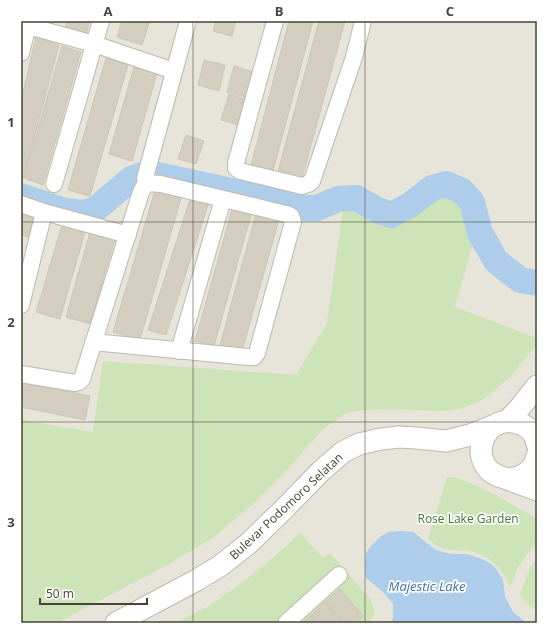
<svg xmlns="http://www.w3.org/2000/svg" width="558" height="644" font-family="'Open Sans',sans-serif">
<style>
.residential{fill:#e7e4d9}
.green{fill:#cce4b8}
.water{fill:#aecdea}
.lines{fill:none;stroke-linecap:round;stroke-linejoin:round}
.river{stroke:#aecdea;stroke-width:26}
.building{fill:#d4cec1;stroke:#cec6b5}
.minor-casing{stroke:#bebaae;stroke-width:18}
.tertiary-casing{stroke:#bebaae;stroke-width:23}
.minor{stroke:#fff;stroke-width:16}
.tertiary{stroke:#fff;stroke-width:21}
.grid{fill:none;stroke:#474339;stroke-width:1;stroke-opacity:0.55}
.labels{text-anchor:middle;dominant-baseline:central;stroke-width:3.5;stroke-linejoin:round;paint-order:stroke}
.street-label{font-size:12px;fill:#474339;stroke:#fff}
.park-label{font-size:12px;fill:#467432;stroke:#fff}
.water-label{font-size:13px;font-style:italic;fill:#3c73a9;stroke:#fff}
.neatline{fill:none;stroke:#474339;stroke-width:1.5}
.grid-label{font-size:13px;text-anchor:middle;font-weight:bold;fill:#474339}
</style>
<rect width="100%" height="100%" fill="#f4f2eb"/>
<!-- residential -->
<rect class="residential" x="21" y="21" width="516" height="602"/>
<!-- green -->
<g class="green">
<path d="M440 190H453L462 198 472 217 476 234 455 307 537 338V344L510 377 484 399 461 409 441 411 394 409 361 410 345 414 322 430 289 468 253 504 214 537 169 564 57 623H21V420L93 432 103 361 296 375 327 323 343 208 335 204 351 202 361 206 377 218 394 219 408 215 422 201Z"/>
<path d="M447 477 461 479 486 490 531 515 537 520V541L518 567 510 587C508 582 505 576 501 571 494 560 479 551 465 550 461 550 457 551 453 550 444 550 435 545 428 539Z"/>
<path d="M300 533 323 558 330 553 371 600 375 615 367 623H175L207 607 243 582 274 557Z"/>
<path d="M537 559V611L523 600 520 594 531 566Z"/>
</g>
<!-- water -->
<path class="water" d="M401 531 413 532 436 550 451 554H467L482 559 494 566 503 580 505 596 513 612 527 623H391L393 618V604L384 593 366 578 365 572V560L366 553 372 545 381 536 389 532Z"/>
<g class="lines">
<!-- river -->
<path class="river" d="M21 196 65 211 84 213 96 209 131 179 148 173 283 202 304 208H317L338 199 357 198 375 209 391 215 410 205 432 188 446 184 462 191 472 202 480 233 496 261 520 280 537 283"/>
</g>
<!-- building -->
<g class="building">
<path d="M67 21H90L86 34 65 28Z"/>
<path d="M122 21H150L142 45 117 37Z"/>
<path d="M216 21H236L232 36 213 31Z"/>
<path d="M289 21H313L273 171 251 165Z"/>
<path d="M319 21H345L301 182 277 175Z"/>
<path d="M36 37 60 42 22 182H21V101Z"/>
<path d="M62 46 81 52 43 185 24 178Z"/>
<path d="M106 58 128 65 90 196 68 190Z"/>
<path d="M204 60 225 65 219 91 198 85Z"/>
<path d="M234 66 253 72 245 97 227 92Z"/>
<path d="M134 67 157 73 132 161 109 154Z"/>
<path d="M229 94 245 99 238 125 221 120Z"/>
<path d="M186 135 204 141 196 164 178 159Z"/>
<path d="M156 187 182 195 140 340 113 332Z"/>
<path d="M191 196 209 202 166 335 148 330Z"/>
<path d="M233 206 252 212 214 346 195 341Z"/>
<path d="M257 210 280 216 242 351 220 345Z"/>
<path d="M21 214 34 218 28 237 21 235Z"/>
<path d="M62 225 85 232 60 319 36 312Z"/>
<path d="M90 232 115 239 90 324 66 317Z"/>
<path d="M21 382 90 396 85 420 21 407Z"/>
<path d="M340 589 363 616 355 623H343L325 602Z"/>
<path d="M325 602 343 623H317L311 616Z"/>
<path d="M311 616 317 623H302Z"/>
</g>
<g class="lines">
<defs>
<g id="minor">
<path d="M275 21 236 163V168L240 171 302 186 308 184 312 181 354 57 363 21"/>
<path d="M21 24 94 44 174 71"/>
<path d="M21 53 29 21"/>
<path d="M54 184 101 21"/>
<path d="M21 204 44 212 128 235"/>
<path d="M21 305 44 212"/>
<path d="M93 342 248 357H254L257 353 293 222 291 216 286 214 161 184 146 183"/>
<path d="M179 351 223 199"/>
<path d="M21 374 75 383 79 382 82 379 141 192 146 183 145 178 188 21"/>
<path d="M286 623 339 575"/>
</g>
<g id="tertiary">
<path d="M507 421 518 410 537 386"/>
<path d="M537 444C536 436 530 428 523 425 483 406 462 469 505 478 519 481 535 470 537 456"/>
<path d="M507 479 537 490"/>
<path d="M116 623 195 581 220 566 248 544 285 508 321 471 343 452 359 444 381 439 399 437 416 438 446 441 470 435 498 424"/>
</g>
</defs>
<!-- minor casing -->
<use href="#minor" class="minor-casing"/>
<!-- tertiary casing -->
<use href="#tertiary" class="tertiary-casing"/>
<!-- minor -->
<use href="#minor" class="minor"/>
<!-- tertiary -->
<use href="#tertiary" class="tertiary"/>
</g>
<!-- grid -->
<path class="grid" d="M193 21V623M365 21V623M21 222H537M21 422H537"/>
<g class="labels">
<!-- street labels -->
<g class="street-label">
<text transform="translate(286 506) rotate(-43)">Bulevar Podomoro Selatan</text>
</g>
<!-- park labels -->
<g class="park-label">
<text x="468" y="518">Rose Lake Garden</text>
</g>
<!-- water labels -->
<g class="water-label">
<text x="427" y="586">Majestic Lake</text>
</g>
</g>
<!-- border -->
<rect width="558" height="644" fill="none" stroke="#ffffff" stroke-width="44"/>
<!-- scale -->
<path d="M40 598v6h107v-6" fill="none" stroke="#474339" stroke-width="2"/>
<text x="46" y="598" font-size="12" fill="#474339" stroke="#ffffff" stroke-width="3" paint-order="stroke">50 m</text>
<rect x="22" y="22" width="514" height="600" class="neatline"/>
<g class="grid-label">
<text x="108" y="16">A</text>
<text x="279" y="16">B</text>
<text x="450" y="16">C</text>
<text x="11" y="127">1</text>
<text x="11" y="327">2</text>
<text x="11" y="527">3</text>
</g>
</svg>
